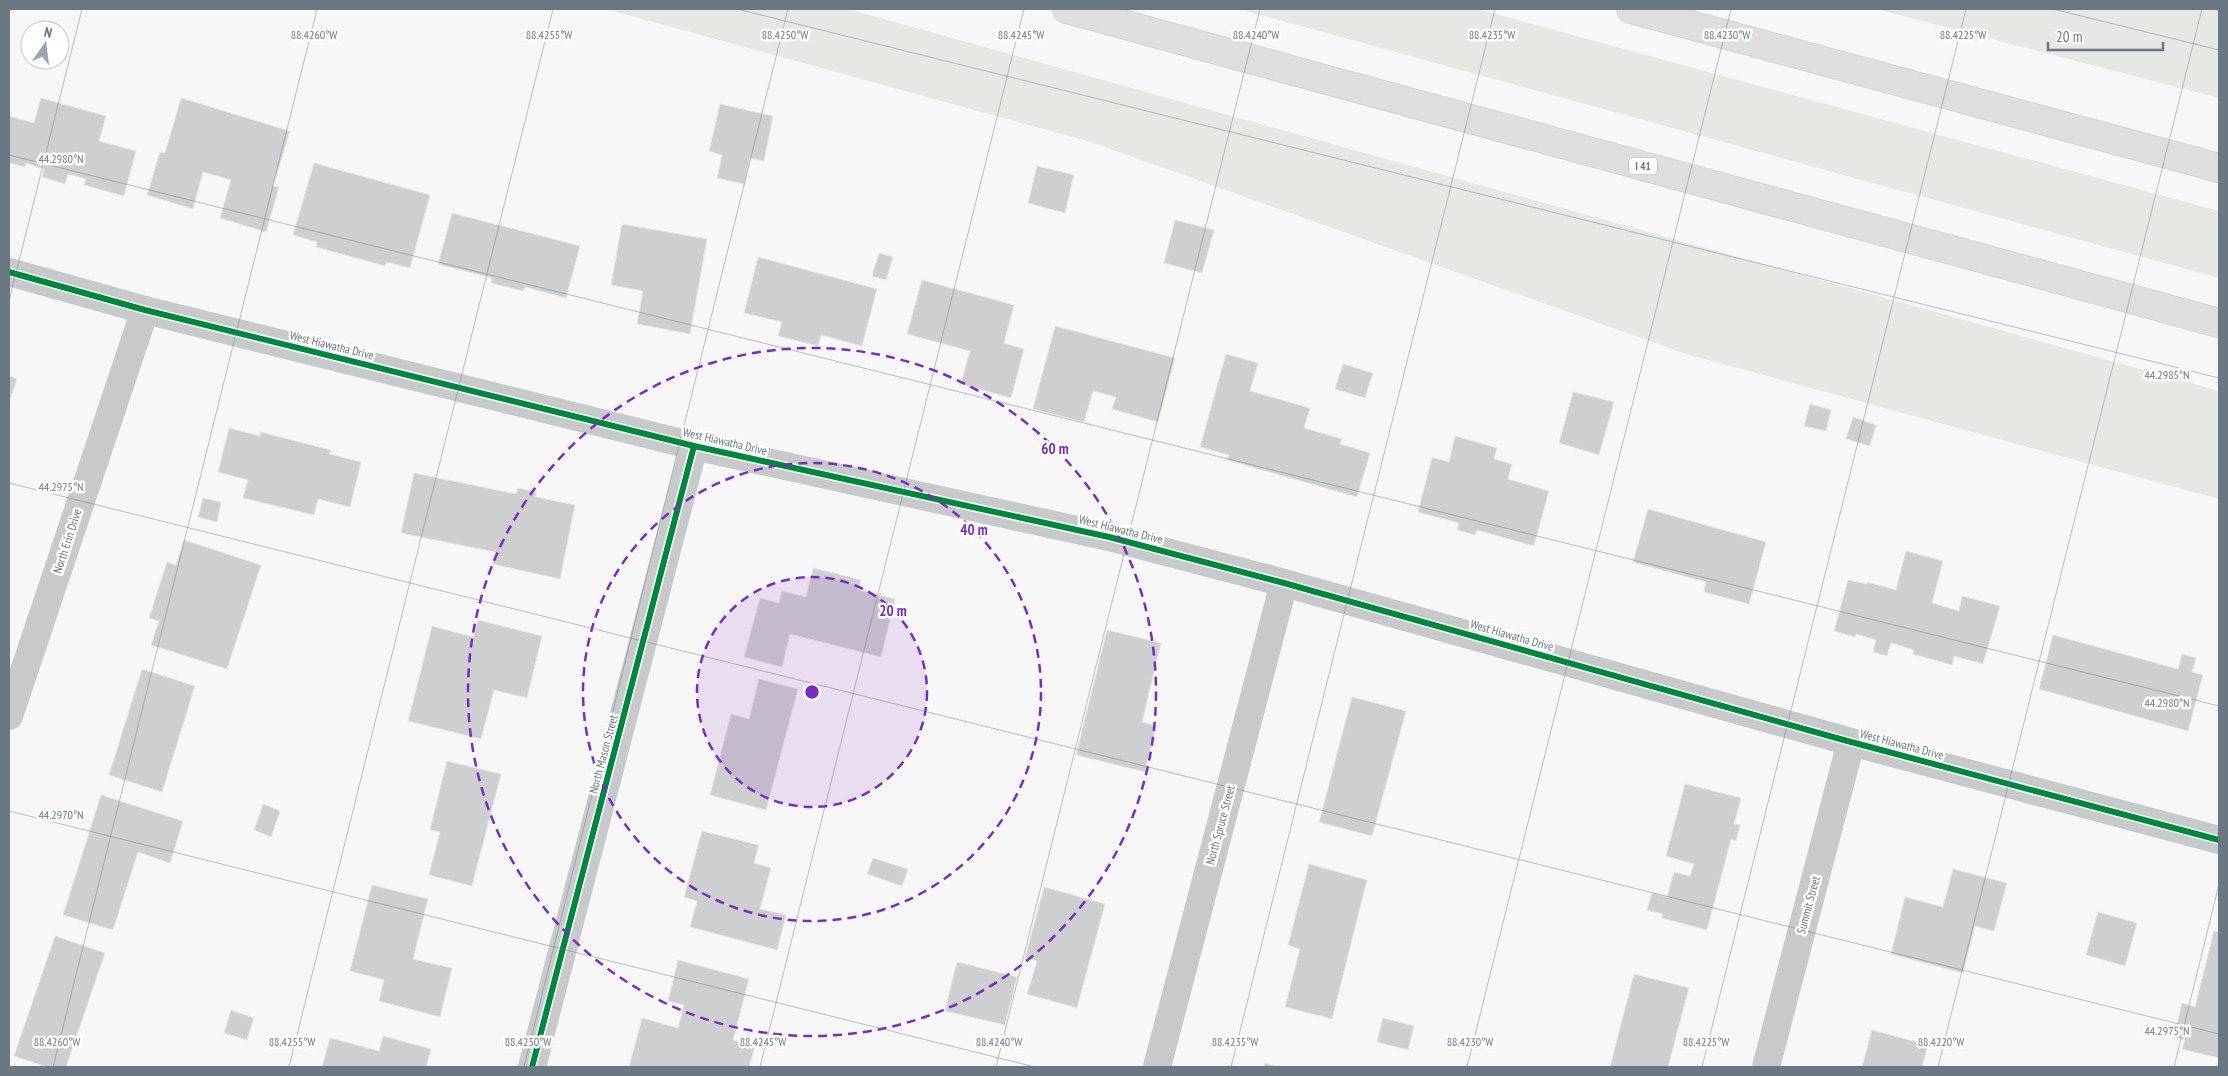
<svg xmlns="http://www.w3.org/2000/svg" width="2228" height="1076" font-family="'PT Sans Narrow',sans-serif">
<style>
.green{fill:#e6e8e4}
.building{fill:#cecfd0;stroke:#e6e6e6}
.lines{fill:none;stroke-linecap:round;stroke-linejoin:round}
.highway-casing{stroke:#d3d4d4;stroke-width:30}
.minor{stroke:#c8c9ca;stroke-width:28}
.highway{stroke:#dedede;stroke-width:28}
.cycleway-casing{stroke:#fff;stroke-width:9}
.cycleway{stroke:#00873e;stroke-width:6}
.ticks{fill:none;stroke:#6a7883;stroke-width:1;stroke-opacity:0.45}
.ring{fill:none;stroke:#7b2cbf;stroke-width:2.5;stroke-dasharray:9 6}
.labels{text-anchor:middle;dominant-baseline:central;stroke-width:5;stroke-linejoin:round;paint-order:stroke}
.shield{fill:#fff;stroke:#97a0a8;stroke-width:1}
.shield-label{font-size:11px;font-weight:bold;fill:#6a7883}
.street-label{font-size:12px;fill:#6a7883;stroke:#fff}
.ticks-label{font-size:12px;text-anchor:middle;fill:#6a7883;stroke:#fff;stroke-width:5;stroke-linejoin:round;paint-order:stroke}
.centre{fill:#7b2cbf;stroke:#fff;stroke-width:2.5}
.ring-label{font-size:15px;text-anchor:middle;font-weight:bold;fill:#7b2cbf;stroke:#fff;stroke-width:5;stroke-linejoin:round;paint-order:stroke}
</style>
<rect width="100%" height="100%" fill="#f7f7f7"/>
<!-- green -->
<g class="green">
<path d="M606 9H848L2219 391V499L1686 354 1091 142Z"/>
<path d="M1239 9H1477L2219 211V278Z"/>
<path d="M1876 9H2219V98Z"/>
</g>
<!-- building -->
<g class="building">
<path d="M41 98 106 116 99 141 136 151 124 196 84 185 86 179 68 174 65 184 42 177 44 169 26 163 25 167 9 163V116L34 123Z"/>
<path d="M181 98 290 131 273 186 279 187 266 232 220 218 231 180 203 172 193 209 147 195 160 152 165 153Z"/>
<path d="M720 104 773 116 764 161 750 158 744 184 717 178 722 155 709 151Z"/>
<path d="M314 163 430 195 410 268 386 262 385 266 316 247 317 242 293 235Z"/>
<path d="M1037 166 1074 175 1065 213 1028 203Z"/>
<path d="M452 213 580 246 566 298 525 287 523 291 491 283 492 278 438 264Z"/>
<path d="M1175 220 1214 230 1202 273 1164 263Z"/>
<path d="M622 224 707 239 690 334 637 324 643 291 611 285Z"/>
<path d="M879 253 893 257 886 280 872 276Z"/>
<path d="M758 257 877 289 862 346 821 335 818 346 778 336 782 322 744 313Z"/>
<path d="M922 280 1014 305 1004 343 1024 349 1011 398 961 384 970 351 907 334Z"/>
<path d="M1055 326 1175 358 1158 422 1112 409 1116 397 1093 391 1084 422 1033 409Z"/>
<path d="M1226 354 1258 363 1250 391 1310 408 1304 428 1342 439 1340 444 1370 453 1357 497 1227 460 1229 455 1200 447Z"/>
<path d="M1343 364 1373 373 1365 398 1335 389Z"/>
<path d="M9 376 17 379 9 403Z"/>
<path d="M1573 392 1614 402 1599 455 1559 443Z"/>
<path d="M1810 404 1831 410 1826 431 1804 426Z"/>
<path d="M1853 417 1876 425 1870 446 1846 439Z"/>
<path d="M229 428 260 436V432L331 450 329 454 361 462 350 507 318 499 314 515 243 498 248 480 218 472Z"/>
<path d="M1455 436 1497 448 1494 459 1512 464 1508 479 1549 491 1534 546 1477 530 1475 535 1457 530 1459 523 1418 512 1432 457 1449 462Z"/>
<path d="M414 473 516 494 518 488 536 492V497L575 505 560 579 492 564 495 552 401 533Z"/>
<path d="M203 498 221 502 217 522 198 517Z"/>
<path d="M1648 509 1766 542 1749 604 1704 592 1706 582 1633 562Z"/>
<path d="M184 540 261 565 227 669 151 645 159 621 149 618 167 562 176 565Z"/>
<path d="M1906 551 1943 561 1932 603 1959 611 1962 596 2000 606 1983 664 1954 656 1952 665 1913 654 1914 650 1891 643 1887 656 1873 652 1876 640 1856 634 1855 637 1834 631 1848 580 1867 584V582L1896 590Z"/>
<path d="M813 568 861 580 858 590 895 599 881 657 790 634 782 667 744 657 760 598 779 603 782 591 806 597Z"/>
<path d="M478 620 542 636 527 698 494 690 481 739 408 721 432 626 473 637Z"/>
<path d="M1107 630 1161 643 1142 722 1156 726 1145 772 1076 755Z"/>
<path d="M2053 635 2178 669 2182 654 2196 658 2192 672 2203 675 2188 731 2039 689Z"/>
<path d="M142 669 195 686 162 792 109 775Z"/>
<path d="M759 679 798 689 766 810 710 795 731 714 749 719Z"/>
<path d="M1352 697 1406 711 1372 836 1319 822Z"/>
<path d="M447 761 501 774 472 886 429 875 440 832 430 830Z"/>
<path d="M1685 784 1741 798 1734 824 1740 825 1736 841 1731 839 1707 930 1662 918 1663 914 1647 910 1652 893 1667 897 1674 872 1690 876 1694 864 1666 856Z"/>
<path d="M101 795 183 821 170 863 138 852 113 930 63 915Z"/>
<path d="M263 804 280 811 271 837 254 830Z"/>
<path d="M702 831 759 845 754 863 771 868 760 909 786 915 777 950 690 927 697 901 684 897Z"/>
<path d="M873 858 908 869 902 886 867 874Z"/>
<path d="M1309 864 1367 880 1332 1019 1285 1007 1300 949 1288 945Z"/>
<path d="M1953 869 2007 883 1994 931 1975 926 1963 973 1891 954 1905 897 1943 907Z"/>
<path d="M372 885 428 899 413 959 452 968 440 1017 379 1001 384 980 350 971Z"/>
<path d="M1044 887 1105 904 1077 1008 1027 994 1037 961 1025 958Z"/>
<path d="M2098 912 2137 923 2125 966 2086 955Z"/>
<path d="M2214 931 2219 932V1058L2182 1049 2185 1040 2174 1037 2182 1003 2195 1007Z"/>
<path d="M55 936 105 953 66 1067H47L14 1056Z"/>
<path d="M678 960 749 979 733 1040 755 1046 749 1067H629L642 1018 678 1028 684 1005 668 1001Z"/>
<path d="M957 962 1017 977 1005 1025 945 1011Z"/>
<path d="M1634 974 1689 988 1668 1067H1610Z"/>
<path d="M231 1010 254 1018 247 1040 224 1033Z"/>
<path d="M1383 1018 1414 1026 1408 1050 1377 1042Z"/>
<path d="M1872 1030 1928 1045 1922 1067H1862Z"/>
<path d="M383 1036 431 1049 426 1067H322L330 1038 379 1051Z"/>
<path d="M1265 1063 1279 1067H1264Z"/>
</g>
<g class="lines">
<defs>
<g id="highway">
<path d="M1067 9 2219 323"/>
<path d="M1631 9 2219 168"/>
</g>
</defs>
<!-- highway casing -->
<use href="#highway" class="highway-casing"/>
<!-- minor -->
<g class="minor">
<path d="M9 272 145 310 694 446 1109 537 1284 583 1851 742 2219 840"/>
<path d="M9 716 145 310"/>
<path d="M532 1067 694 446"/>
<path d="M1157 1067 1284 583"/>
<path d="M1766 1067 1851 742"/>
</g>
<!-- highway -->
<use href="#highway" class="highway"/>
<defs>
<g id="cycleway">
<path d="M9 272 145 310 694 446 1109 537 1284 583 1851 742 2219 840"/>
<path d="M532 1067 694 446"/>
</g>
</defs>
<!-- cycleway casing -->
<use href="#cycleway" class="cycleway-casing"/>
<!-- cycleway -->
<use href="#cycleway" class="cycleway"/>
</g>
<!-- ticks -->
<path class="ticks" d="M737 9 2219 378M2053 9 2219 50M9 155 2219 706M9 301 82 9M9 483 2219 1034M9 811 1035 1067M53 1067 317 9M289 1067 553 9M524 1067 788 9M760 1067 1024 9M996 1067 1260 9M1231 1067 1495 9M1467 1067 1731 9M1702 1067 1966 9M1938 1067 2202 9M2174 1067 2219 884"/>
<!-- distance rings -->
<circle cx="812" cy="692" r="115" fill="#7b2cbf" fill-opacity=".12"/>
<g class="ring">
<circle cx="812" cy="692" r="115"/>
<circle cx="812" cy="692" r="229"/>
<circle cx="812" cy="692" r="344"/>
</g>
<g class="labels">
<!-- shield labels -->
<rect class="shield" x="1629" y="157.5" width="28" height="17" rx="4"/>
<g class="shield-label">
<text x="1643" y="166">I 41</text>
</g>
<!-- street labels -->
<g class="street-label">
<text transform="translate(332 345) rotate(14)">West Hiawatha Drive</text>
<text transform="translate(725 441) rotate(13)">West Hiawatha Drive</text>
<text transform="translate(1121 529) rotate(14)">West Hiawatha Drive</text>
<text transform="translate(67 541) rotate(-72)">North Erin Drive</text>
<text transform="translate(1512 635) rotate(16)">West Hiawatha Drive</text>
<text transform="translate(1902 744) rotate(15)">West Hiawatha Drive</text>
<text transform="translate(603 754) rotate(-75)">North Mason Street</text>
<text transform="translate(1220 825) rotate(-75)">North Spruce Street</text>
<text transform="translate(1808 905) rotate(-75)">Summit Street</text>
</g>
</g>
<g class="ticks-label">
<text x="1492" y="39">88.4235°W</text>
<text x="1727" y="39">88.4230°W</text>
<text x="314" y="39">88.4260°W</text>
<text x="549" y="39">88.4255°W</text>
<text x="785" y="39">88.4250°W</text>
<text x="1021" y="39">88.4245°W</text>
<text x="1256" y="39">88.4240°W</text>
<text x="1963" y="39">88.4225°W</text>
<text x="61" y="163">44.2980°N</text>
<text x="2167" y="379">44.2985°N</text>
<text x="61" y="491">44.2975°N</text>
<text x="2167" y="707">44.2980°N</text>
<text x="61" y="819">44.2970°N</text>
<text x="2167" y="1035">44.2975°N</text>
<text x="57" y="1046">88.4260°W</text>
<text x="292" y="1046">88.4255°W</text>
<text x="528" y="1046">88.4250°W</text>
<text x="763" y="1046">88.4245°W</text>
<text x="999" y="1046">88.4240°W</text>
<text x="1235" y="1046">88.4235°W</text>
<text x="1470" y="1046">88.4230°W</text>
<text x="1706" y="1046">88.4225°W</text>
<text x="1941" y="1046">88.4220°W</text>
</g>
<circle cx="812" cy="692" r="8" class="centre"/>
<g class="ring-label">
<text x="1055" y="454">60 m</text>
<text x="974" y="535">40 m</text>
<text x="893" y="616">20 m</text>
</g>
<!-- border -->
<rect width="2228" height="1076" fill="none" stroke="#6a7883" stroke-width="20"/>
<!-- north arrow -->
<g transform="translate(45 45) rotate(14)"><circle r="24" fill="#ffffff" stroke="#c3c9cd"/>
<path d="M0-4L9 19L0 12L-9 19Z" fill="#9ba4ac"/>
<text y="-8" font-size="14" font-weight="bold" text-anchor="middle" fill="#6a7883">N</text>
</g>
<!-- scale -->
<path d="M2048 42v8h115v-8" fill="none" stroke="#6a7883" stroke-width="2.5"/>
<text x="2056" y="42" font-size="15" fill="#6a7883" stroke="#ffffff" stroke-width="4" paint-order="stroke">20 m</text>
</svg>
